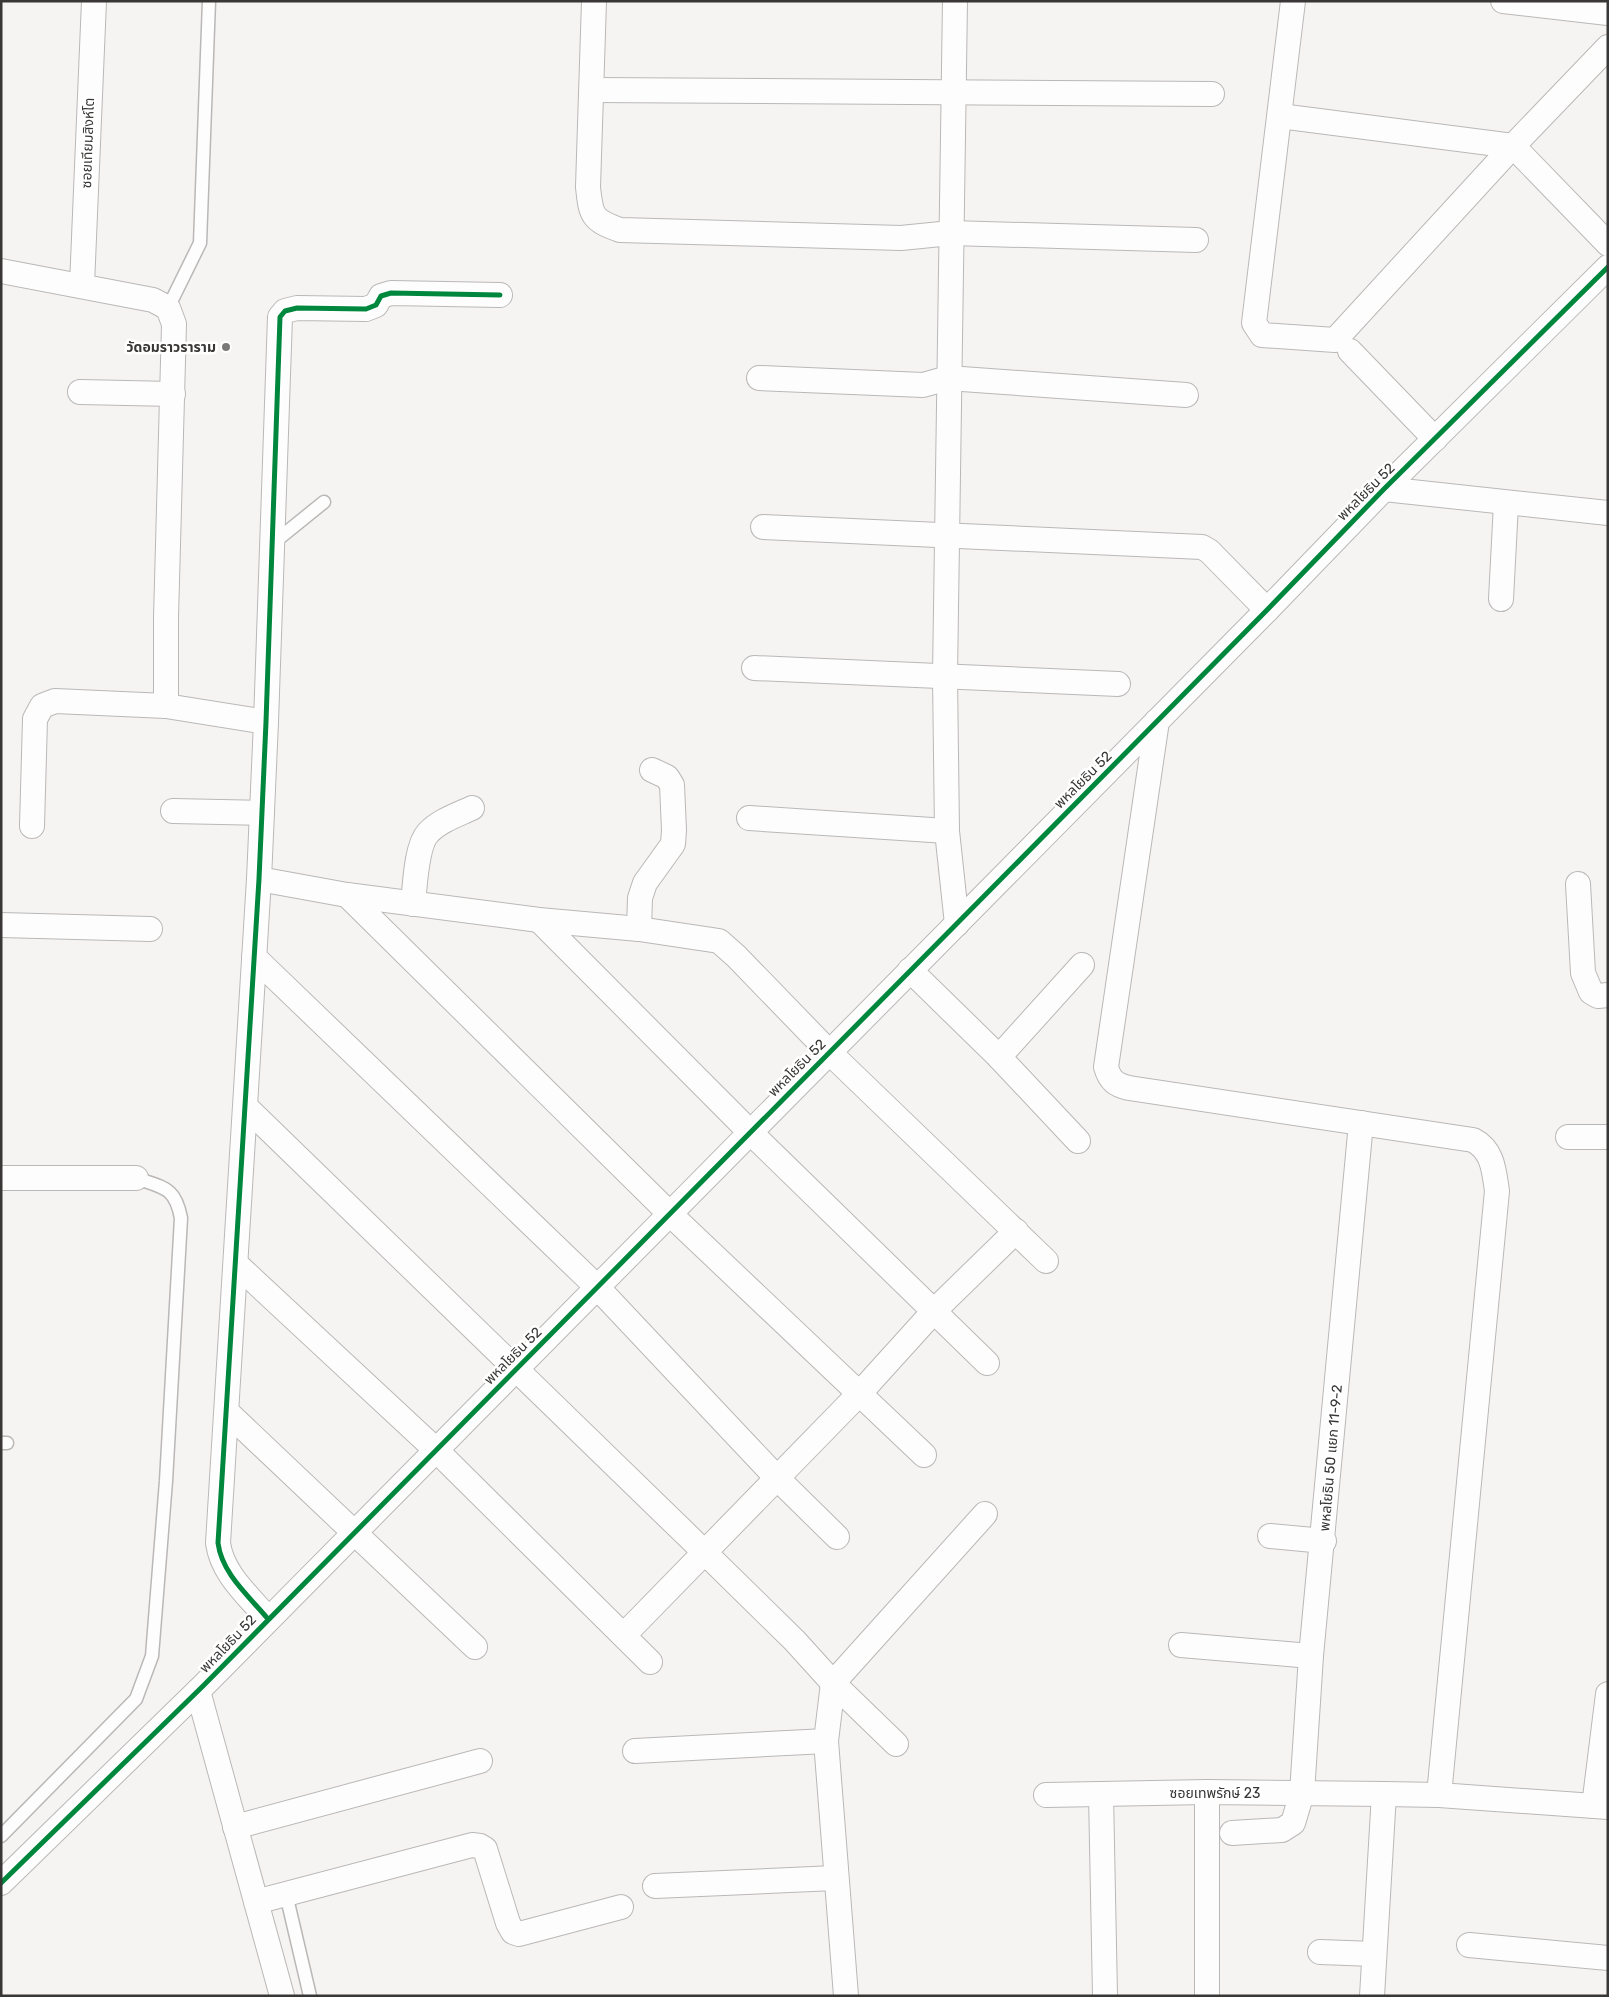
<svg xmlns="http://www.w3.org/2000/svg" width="1609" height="1997" font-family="Rubik,'Noto Sans Thai',sans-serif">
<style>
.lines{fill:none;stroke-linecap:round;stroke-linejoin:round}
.service-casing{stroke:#bab8b7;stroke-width:15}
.minor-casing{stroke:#bab8b7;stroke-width:26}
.service{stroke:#fefdfd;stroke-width:12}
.minor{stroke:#fefdfd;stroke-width:24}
.cycleway-casing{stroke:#fff;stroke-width:8}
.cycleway{stroke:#00873e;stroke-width:5}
.poi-dot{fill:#7a7978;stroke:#fff;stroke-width:2}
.labels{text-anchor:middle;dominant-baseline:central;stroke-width:5;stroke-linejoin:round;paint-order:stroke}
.street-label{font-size:14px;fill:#383736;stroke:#fff}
.poi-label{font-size:14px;font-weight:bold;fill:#383736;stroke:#fff;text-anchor:end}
</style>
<rect width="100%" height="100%" fill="#f6f4f2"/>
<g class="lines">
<defs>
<g id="service">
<path d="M168 308 200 243 209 1"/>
<path d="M272 544 324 502"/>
<path d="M1 1443H7"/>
<path d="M1 1836 136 1699 152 1656 166 1481 181 1218C175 1187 164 1188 136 1178"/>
<path d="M286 1894 310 1996"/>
</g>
<g id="minor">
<path d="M594 1 588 187C591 216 592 220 620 230L901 238 951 233 1196 240"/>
<path d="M955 1 945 676 947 831 957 924"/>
<path d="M1293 1 1254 323 1262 335 1335 340 1513 146 1608 47"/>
<path d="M1503 1 1608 13"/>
<path d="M592 90 1212 94"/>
<path d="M1280 116 1513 146 1608 244"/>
<path d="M1 271 153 300 168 308 174 324 166 618V706"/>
<path d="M82 285 94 1"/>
<path d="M1350 351 1435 439"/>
<path d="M759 378 923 385 948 378 1186 395"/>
<path d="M80 392 173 394"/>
<path d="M1384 489 1608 513"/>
<path d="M763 527 1202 547 1209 551 1267 610"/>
<path d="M1501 599 1506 504"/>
<path d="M754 668 1118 684"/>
<path d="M1157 721 1106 1067C1110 1081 1116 1085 1129 1088L1473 1140C1493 1150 1494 1171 1497 1191L1439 1795"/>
<path d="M173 811 262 813"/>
<path d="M749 818 947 831"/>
<path d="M32 826 35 719 42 706 55 701 166 706 266 722"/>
<path d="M259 879 347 895 539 920 639 929 719 941 736 956 829 1052 1046 1261"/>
<path d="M1578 884 1583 973 1591 992 1598 996 1608 995"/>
<path d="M347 895 671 1215 924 1455"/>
<path d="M413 904C415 886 416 846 428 833 439 821 457 815 472 808"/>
<path d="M539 920 750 1132 987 1363"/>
<path d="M1 925 150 929"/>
<path d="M639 929 640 898 645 883 673 844 674 830 672 785 667 777 652 770"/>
<path d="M254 957 597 1287 777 1478 837 1537"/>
<path d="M910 970 999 1057 1078 1141"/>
<path d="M999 1057 1082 965"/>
<path d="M246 1107 691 1539 795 1641 833 1683 896 1744"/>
<path d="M1568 1137H1608"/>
<path d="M1 1178H136"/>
<path d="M236 1264 436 1450 650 1662"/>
<path d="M227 1412 475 1647"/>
<path d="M1270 1536 1324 1541"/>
<path d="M268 1619C249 1596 222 1574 218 1543L259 879 266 722 280 317 285 311 297 308 366 309 376 305 381 296 391 293 500 295"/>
<path d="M624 1635 859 1394 935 1310 1016 1231"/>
<path d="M1181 1645 1311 1656"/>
<path d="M198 1691 282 1996"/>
<path d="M635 1751 826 1741"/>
<path d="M1207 1792V1996"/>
<path d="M1101 1794 1105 1996"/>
<path d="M1046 1795 1207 1792 1384 1794"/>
<path d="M1594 1806 1608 1694"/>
<path d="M235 1827 480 1761"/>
<path d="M1232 1833 1282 1830 1293 1823 1302 1793 1311 1656 1361 1123"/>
<path d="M1 1883 203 1686 1267 610 1384 489 1608 267"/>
<path d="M655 1886 835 1878"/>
<path d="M256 1902 472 1845 480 1846 485 1849 508 1923 513 1932 519 1934 621 1907"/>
<path d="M1469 1945 1608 1958"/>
<path d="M1320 1952 1374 1954"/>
<path d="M846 1996 826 1741 833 1683 985 1514"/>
<path d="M1372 1996 1384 1794 1439 1795 1608 1807"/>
</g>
</defs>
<!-- service casing -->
<use href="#service" class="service-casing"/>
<!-- minor casing -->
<use href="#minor" class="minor-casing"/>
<!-- service -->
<use href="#service" class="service"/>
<!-- minor -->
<use href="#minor" class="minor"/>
<defs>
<g id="cycleway">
<path d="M268 1619C249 1596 222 1574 218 1543L259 879 266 722 280 317 285 311 297 308 366 309 376 305 381 296 391 293 500 295"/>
<path d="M1 1883 203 1686 1267 610 1384 489 1608 267"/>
</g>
</defs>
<!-- cycleway casing -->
<use href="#cycleway" class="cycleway-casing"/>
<!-- cycleway -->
<use href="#cycleway" class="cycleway"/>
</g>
<!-- markers -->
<circle class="poi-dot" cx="226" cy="347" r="5"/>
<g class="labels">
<!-- street labels -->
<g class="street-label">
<text transform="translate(88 143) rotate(-88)">ซอยเทียมสิงห์โต</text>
<text transform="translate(1366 492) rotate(-45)">พหลโยธิน 52</text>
<text transform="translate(1083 780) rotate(-45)">พหลโยธิน 52</text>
<text transform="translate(797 1068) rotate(-45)">พหลโยธิน 52</text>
<text transform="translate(513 1356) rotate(-45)">พหลโยธิน 52</text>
<text transform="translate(1331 1458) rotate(-85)">พหลโยธิน 50 แยก 11-9-2</text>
<text transform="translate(228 1644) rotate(-46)">พหลโยธิน 52</text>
<text x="1215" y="1793">ซอยเทพรักษ์ 23</text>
</g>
<!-- poi labels -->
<g class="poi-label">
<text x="216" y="347">วัดอมราวราราม</text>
</g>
</g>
<!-- border -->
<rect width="1609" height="1997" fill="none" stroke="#383736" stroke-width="5"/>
</svg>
